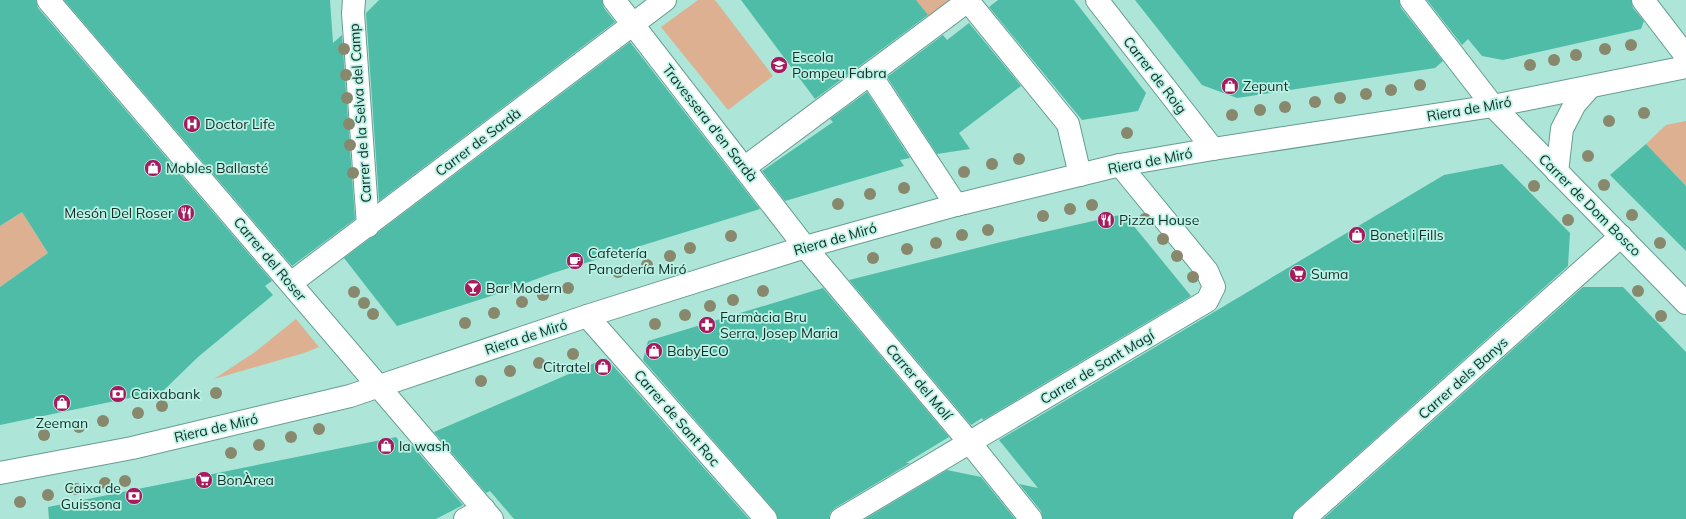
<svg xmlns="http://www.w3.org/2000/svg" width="1686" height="519" font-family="Mulish,sans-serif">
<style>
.green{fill:#dcb090}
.building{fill:#4fbca7}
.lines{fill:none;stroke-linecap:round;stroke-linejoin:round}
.minor-casing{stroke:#659d90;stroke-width:24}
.minor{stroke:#fff;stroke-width:22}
.tree{fill:#88886d}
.labels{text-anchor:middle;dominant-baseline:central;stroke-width:3.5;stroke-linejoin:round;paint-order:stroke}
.poi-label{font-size:14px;fill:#152c27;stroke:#baf3e5;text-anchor:start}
.street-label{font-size:14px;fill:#152c27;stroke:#baf3e5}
</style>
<rect width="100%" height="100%" fill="#ade6d8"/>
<!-- green -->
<g class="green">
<path d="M698 0H715L773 76 728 110 661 27Z"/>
<path d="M916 0H951L929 17Z"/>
<path d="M1686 121V186L1646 144 1666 125Z"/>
<path d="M22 212 48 253 0 287V226Z"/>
<path d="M296 319 319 347 304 353 214 379 255 352Z"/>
</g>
<!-- building -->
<g class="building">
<path d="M0 0H36L38 8 272 281 265 286 273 295 198 357 163 391 0 425V287L48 253 22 212 0 226Z"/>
<path d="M64 0H330L333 43 342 35 355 219 292 266Z"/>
<path d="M379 0H602L604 8 615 22 379 201 366 13Z"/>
<path d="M741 0H916L928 15 815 99Z"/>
<path d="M998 0H1074L1146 93 1138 111 1082 120 989 7Z"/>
<path d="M1135 0H1399L1401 8 1443 61 1435 68 1237 98 1202 85Z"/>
<path d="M1427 0H1631L1633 8 1644 21 1641 29 1503 60 1482 56 1468 39 1462 45Z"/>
<path d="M969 23 1021 86 959 133 970 149 937 154 887 77 943 35 947 40Z"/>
<path d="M630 42 760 209 553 273 488 297 397 326 344 258Z"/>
<path d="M867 92 910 158 900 160 904 166 785 201 762 171 833 122 830 119Z"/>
<path d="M1646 144 1686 186V251L1610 175Z"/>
<path d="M1502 164 1570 233 1568 266 1296 510 1292 519H1043L1041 511 1019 484 1038 488 999 440 1444 175Z"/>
<path d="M1124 214 1191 296 983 420 982 418 971 425 849 280 1001 242Z"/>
<path d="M1583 287H1623L1686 352V519H1323Z"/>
<path d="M823 288 949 437 906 463H910L835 508 830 513 829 519H778L775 511 643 360 648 341Z"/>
<path d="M606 358 634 389 749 519H514L490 491 486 493 434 432Z"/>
<path d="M396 437 403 446 410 443 463 505 436 519H49L48 507Z"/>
<path d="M947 470 981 477 1015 519H865Z"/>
</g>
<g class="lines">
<defs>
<g id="minor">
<path d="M48 0 492 519"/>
<path d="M354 0 353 13 368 226"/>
<path d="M614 0 805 247 970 443 1031 519"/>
<path d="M1097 0 1213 149"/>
<path d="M1411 0 1493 106 1686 303"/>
<path d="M1643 0 1686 56"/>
<path d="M968 1 1068 124 1080 175"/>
<path d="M870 74 956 205"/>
<path d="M744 168 969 0"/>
<path d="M1557 172 1562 129 1575 104 1590 87"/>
<path d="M291 283 665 0"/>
<path d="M587 316 766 519"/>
<path d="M0 473 132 448 350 396 587 316 805 247 956 205 1120 165 1213 149 1493 106 1686 67"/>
<path d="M465 519 484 509"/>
<path d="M841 519 1207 301 1214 287 1207 271 1120 165"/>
<path d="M1304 519 1621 236"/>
</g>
</defs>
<!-- minor casing -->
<use href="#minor" class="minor-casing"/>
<!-- minor -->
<use href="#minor" class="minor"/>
</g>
<!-- trees -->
<g class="tree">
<circle cx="1631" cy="45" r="6"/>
<circle cx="344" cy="49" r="6"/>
<circle cx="1605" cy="49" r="6"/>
<circle cx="1576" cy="55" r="6"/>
<circle cx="1554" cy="60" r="6"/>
<circle cx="1530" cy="65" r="6"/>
<circle cx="346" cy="75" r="6"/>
<circle cx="1420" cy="85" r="6"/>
<circle cx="1391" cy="90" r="6"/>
<circle cx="1366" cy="94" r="6"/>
<circle cx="347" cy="98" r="6"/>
<circle cx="1340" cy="98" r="6"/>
<circle cx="1315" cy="102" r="6"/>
<circle cx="1285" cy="107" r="6"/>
<circle cx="1260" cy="110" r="6"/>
<circle cx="1644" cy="113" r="6"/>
<circle cx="1232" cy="115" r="6"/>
<circle cx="1609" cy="121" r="6"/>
<circle cx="349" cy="124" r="6"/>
<circle cx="1127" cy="133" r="6"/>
<circle cx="350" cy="145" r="6"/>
<circle cx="1588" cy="156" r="6"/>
<circle cx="1019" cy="159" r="6"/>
<circle cx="992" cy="164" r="6"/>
<circle cx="964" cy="172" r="6"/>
<circle cx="353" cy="173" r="6"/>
<circle cx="1604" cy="185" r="6"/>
<circle cx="1534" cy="186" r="6"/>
<circle cx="904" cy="188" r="6"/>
<circle cx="870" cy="194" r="6"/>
<circle cx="838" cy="204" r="6"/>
<circle cx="1092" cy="205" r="6"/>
<circle cx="1070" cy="209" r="6"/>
<circle cx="1632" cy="215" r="6"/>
<circle cx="1043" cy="216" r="6"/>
<circle cx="1145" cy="219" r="6"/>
<circle cx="1568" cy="220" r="6"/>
<circle cx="988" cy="230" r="6"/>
<circle cx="962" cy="235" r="6"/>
<circle cx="731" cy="236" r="6"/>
<circle cx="1163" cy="239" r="6"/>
<circle cx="936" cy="243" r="6"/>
<circle cx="1660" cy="243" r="6"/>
<circle cx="690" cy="248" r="6"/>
<circle cx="907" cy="249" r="6"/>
<circle cx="670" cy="256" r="6"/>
<circle cx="1177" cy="256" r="6"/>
<circle cx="873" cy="258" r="6"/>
<circle cx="647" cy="265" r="6"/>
<circle cx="618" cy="272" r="6"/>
<circle cx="1193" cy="277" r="6"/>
<circle cx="568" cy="288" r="6"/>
<circle cx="763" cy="291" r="6"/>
<circle cx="1638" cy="291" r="6"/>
<circle cx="354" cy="292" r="6"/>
<circle cx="543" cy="295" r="6"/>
<circle cx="733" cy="300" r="6"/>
<circle cx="522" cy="302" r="6"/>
<circle cx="364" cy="303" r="6"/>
<circle cx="710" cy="306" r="6"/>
<circle cx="494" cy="313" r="6"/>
<circle cx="373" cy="314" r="6"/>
<circle cx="685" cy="315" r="6"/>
<circle cx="1661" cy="316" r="6"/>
<circle cx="465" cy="323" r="6"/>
<circle cx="655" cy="324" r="6"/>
<circle cx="573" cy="354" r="6"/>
<circle cx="539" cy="363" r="6"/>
<circle cx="510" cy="371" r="6"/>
<circle cx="481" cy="381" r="6"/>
<circle cx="216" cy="393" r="6"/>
<circle cx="162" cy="406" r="6"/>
<circle cx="138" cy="413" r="6"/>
<circle cx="103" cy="421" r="6"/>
<circle cx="79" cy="427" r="6"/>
<circle cx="319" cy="429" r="6"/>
<circle cx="44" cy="435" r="6"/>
<circle cx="291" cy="437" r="6"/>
<circle cx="259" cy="445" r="6"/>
<circle cx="231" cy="453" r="6"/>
<circle cx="125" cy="481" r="6"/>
<circle cx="105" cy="483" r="6"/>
<circle cx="76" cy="489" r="6"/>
<circle cx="48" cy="495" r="6"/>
<circle cx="20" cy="502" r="6"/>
</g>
<!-- icons -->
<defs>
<symbol id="school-disc" viewBox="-11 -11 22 22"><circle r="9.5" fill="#a71b5e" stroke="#baf3e5"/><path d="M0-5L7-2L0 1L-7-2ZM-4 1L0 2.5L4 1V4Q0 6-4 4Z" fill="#fff"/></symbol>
<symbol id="shop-disc" viewBox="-11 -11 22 22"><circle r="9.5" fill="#a71b5e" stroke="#baf3e5"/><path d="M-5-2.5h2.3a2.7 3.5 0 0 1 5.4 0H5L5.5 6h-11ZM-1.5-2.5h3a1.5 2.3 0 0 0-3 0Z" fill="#fff"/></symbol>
<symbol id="hospital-disc" viewBox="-11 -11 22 22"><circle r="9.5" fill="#a71b5e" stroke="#baf3e5"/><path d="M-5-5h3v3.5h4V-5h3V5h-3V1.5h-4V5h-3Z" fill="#fff"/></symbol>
<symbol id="restaurant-disc" viewBox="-11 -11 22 22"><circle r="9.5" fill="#a71b5e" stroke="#baf3e5"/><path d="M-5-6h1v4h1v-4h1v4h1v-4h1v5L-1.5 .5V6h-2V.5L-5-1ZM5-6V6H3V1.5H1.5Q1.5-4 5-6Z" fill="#fff"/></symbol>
<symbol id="cafe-disc" viewBox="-11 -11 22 22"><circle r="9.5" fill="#a71b5e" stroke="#baf3e5"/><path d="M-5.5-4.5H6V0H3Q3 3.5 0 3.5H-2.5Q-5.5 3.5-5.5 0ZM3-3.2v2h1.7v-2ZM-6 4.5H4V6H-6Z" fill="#fff"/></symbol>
<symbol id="supermarket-disc" viewBox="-11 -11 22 22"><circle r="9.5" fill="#a71b5e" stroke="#baf3e5"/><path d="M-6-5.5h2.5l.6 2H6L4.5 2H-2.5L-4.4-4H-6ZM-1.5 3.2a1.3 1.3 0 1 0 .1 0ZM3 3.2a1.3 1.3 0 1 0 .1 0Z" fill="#fff"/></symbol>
<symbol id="bar-disc" viewBox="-11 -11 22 22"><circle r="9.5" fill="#a71b5e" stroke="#baf3e5"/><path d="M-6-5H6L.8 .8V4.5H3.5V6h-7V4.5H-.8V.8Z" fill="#fff"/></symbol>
<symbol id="pharmacy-disc" viewBox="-11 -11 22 22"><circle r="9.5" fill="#a71b5e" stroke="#baf3e5"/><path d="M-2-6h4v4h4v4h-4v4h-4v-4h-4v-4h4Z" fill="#fff"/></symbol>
<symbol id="bank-disc" viewBox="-11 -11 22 22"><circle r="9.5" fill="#a71b5e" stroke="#baf3e5"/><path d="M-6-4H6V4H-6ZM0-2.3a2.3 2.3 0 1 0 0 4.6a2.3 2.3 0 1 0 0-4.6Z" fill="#fff"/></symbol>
</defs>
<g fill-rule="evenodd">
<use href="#school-disc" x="769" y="55" width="20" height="20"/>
<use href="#shop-disc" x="1220" y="76" width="20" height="20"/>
<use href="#hospital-disc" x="182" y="114" width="20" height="20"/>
<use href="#shop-disc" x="143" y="158" width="20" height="20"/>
<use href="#restaurant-disc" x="176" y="203" width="20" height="20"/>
<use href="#restaurant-disc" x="1096" y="210" width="20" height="20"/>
<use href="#shop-disc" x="1347" y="225" width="20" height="20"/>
<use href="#cafe-disc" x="565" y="251" width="20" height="20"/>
<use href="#supermarket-disc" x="1288" y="264" width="20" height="20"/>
<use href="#bar-disc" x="463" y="278" width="20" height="20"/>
<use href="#pharmacy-disc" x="697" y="315" width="20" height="20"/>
<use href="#shop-disc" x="644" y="341" width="20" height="20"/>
<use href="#shop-disc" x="593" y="357" width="20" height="20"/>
<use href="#bank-disc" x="108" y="384" width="20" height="20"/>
<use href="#shop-disc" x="52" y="393" width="20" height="20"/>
<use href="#shop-disc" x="376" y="436" width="20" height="20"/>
<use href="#supermarket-disc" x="194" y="470" width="20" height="20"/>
<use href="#bank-disc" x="124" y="486" width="20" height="20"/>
</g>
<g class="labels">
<!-- poi labels -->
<g class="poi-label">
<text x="792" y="57">Escola<tspan x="792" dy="16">Pompeu Fabra</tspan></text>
<text x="1243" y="86">Zepunt</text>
<text x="205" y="124">Doctor Life</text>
<text x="166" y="168">Mobles Ballasté</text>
<text x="173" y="213" text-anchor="end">Mesón Del Roser</text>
<text x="1119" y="220">Pizza House</text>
<text x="1370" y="235">Bonet i Fills</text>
<text x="588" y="253">Cafetería<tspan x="588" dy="16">Panadería Miró</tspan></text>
<text x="1311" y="274">Suma</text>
<text x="486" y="288">Bar Modern</text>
<text x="720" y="317">Farmàcia Bru<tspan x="720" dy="16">Serra, Josep Maria</tspan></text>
<text x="667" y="351">BabyECO</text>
<text x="590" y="367" text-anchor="end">Citratel</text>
<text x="131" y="394">Caixabank</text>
<text x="62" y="423" text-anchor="middle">Zeeman</text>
<text x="399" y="446">la wash</text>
<text x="217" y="480">BonÀrea</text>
<text x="121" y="488" text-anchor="end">Caixa de<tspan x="121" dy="16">Guissona</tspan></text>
</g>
<!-- street labels -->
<g class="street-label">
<text transform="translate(1155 75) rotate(52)">Carrer de Roig</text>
<text transform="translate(1469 109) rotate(-10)">Riera de Miró</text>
<text transform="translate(360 113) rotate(-94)">Carrer de la Selva del Camp</text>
<text transform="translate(710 123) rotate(52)">Travessera d'en Sardà</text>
<text transform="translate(478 142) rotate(-37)">Carrer de Sardà</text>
<text transform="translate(1150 161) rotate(-11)">Riera de Miró</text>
<text transform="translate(1590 205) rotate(45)">Carrer de Dom Bosco</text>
<text transform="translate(835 239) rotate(-16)">Riera de Miró</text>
<text transform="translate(270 259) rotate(50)">Carrer del Roser</text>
<text transform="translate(526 337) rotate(-18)">Riera de Miró</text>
<text transform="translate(1097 367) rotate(-31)">Carrer de Sant Magí</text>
<text transform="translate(1463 378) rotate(-42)">Carrer dels Banys</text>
<text transform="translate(919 382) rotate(50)">Carrer del Molí</text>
<text transform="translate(677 418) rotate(49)">Carrer de Sant Roc</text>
<text transform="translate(216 428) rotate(-13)">Riera de Miró</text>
</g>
</g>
</svg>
